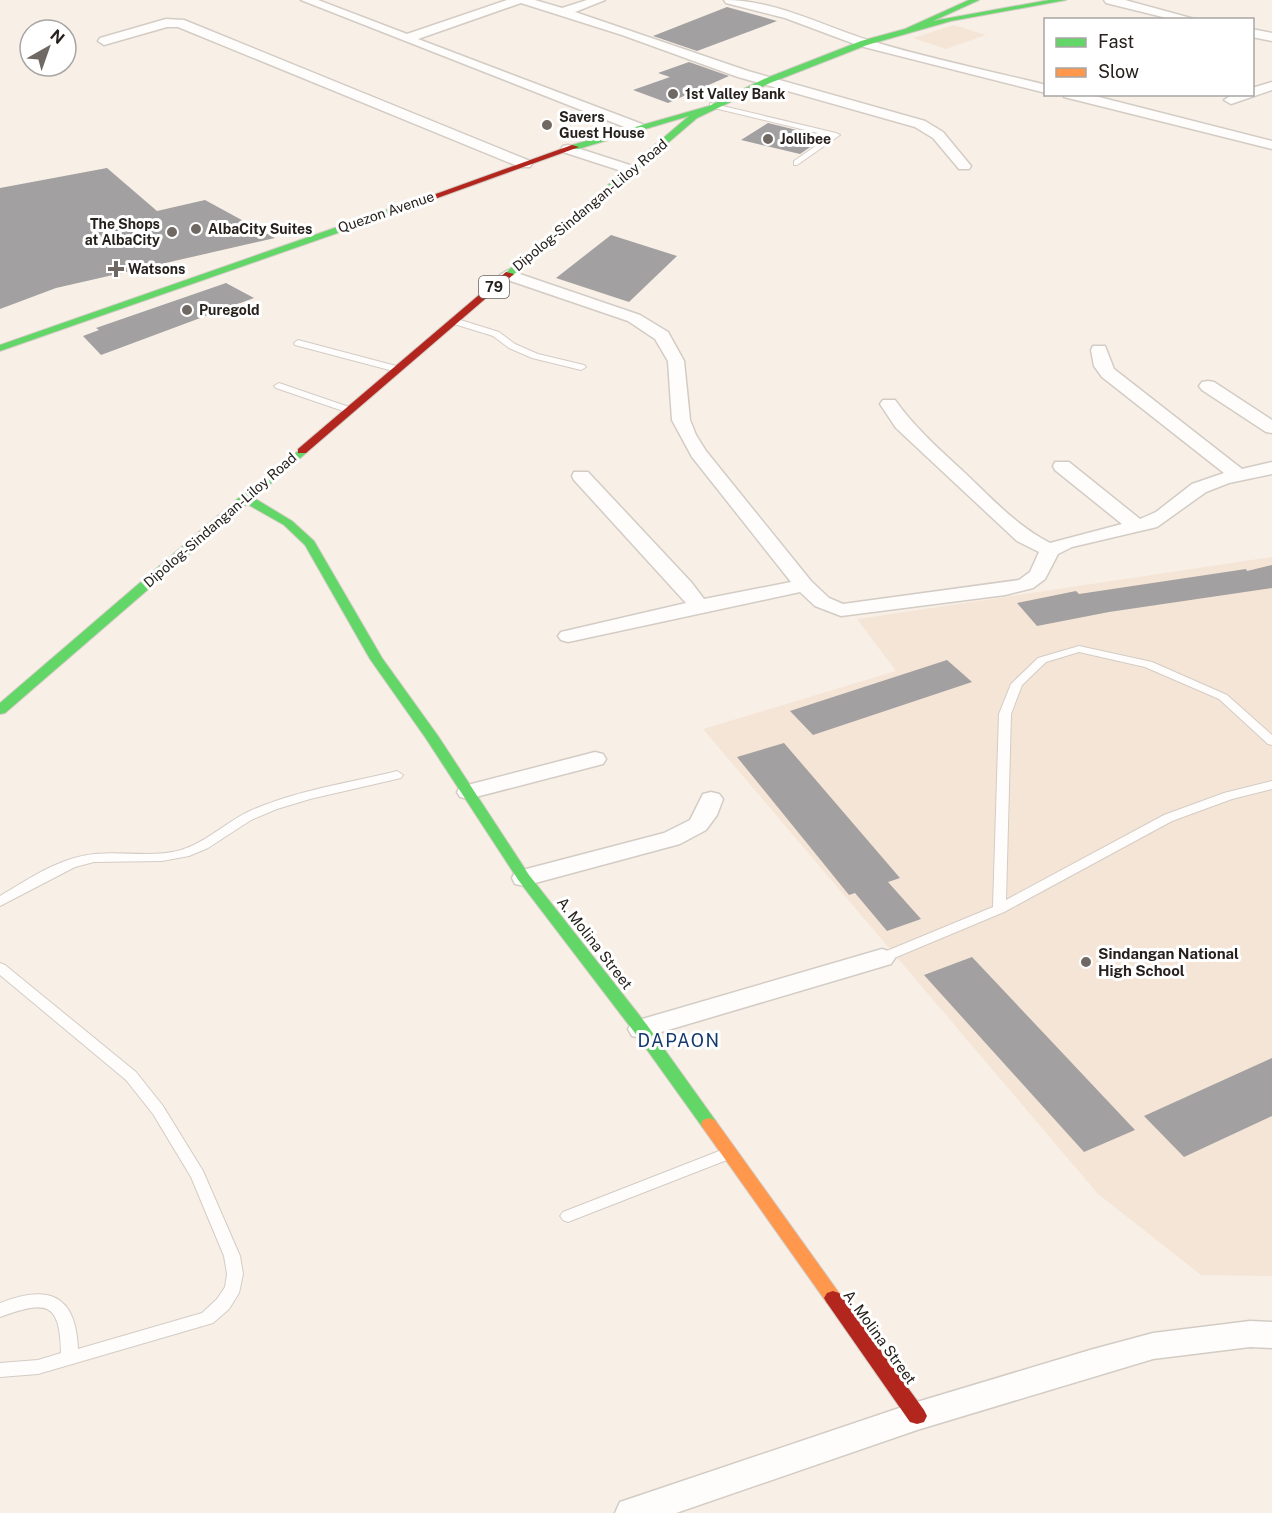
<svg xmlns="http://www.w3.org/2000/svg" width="1272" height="1513" font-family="'Public Sans',sans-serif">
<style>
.built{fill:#f5e5d6}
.building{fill:#a2a0a0}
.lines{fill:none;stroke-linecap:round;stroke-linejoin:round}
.lane-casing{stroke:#d3ccc5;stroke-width:2}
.street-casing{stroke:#d3ccc5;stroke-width:3}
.fast-casing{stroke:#d3ccc5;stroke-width:2}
.slow-casing{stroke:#d3ccc5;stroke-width:2}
.jam-casing{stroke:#d3ccc5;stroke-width:2}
.lane{fill:#fefdfb;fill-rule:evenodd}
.street{fill:#fefdfb;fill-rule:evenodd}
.fast{fill:#63d668;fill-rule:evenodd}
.slow{fill:#ff974d;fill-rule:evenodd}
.jam{fill:#b3261e;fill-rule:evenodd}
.poi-dot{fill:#706963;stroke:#fff;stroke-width:2}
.labels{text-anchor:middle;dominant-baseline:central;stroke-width:6;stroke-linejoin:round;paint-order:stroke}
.far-poi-label{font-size:14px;font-weight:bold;fill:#26211c;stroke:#fff;text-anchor:start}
.far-street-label{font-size:14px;fill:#26211c;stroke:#fff}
.shield{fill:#fff;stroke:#676460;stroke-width:1.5}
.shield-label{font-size:14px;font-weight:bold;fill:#26211c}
.street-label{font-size:15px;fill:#26211c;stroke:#fff}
.poi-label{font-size:15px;font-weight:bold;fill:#26211c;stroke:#fff;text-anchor:start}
.quarter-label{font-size:18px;letter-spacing:1.5px;fill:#14396d;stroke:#fff}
</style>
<rect width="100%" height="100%" fill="#f8efe7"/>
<!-- built -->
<g class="built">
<path d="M954 25 986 35 946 49 913 38Z"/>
<path d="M1272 557V1276L1201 1275 1098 1194 703 729 896 671 857 619Z"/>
</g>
<!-- building -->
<g class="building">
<path d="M727 7 777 21 697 51 653 36Z"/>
<path d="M689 62 729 76 668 103 633 90 670 77 658 73Z"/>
<path d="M768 123 825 137 800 154 741 140Z"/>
<path d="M107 168 157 211 205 200 275 238 56 288 0 309V188Z"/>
<path d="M611 235 677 256 629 302 556 278Z"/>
<path d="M226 283 254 298 101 355 83 336 99 330 96 328Z"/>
<path d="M1272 565V588L1109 612 1037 626 1017 603 1076 591 1079 594 1246 569 1247 571Z"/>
<path d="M947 660 972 682 813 735 790 711Z"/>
<path d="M784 743 900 878 888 882 921 919 887 931 855 893 849 895 737 757Z"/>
<path d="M972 957 1135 1130 1084 1152 924 975Z"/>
<path d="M1272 1058V1116L1184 1157 1144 1116Z"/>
</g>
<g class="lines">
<defs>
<g id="lane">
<path d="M710 103 836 133 840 135 797 165H794V161L830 136 710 107Z"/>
<path d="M454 318 499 332 515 344 538 354 584 365 586 367 581 370 532 358 509 348 493 336 451 323V319Z"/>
<path d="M298 340 400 367 402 369 397 372 295 345 294 343Z"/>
<path d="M279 383 352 408 354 410 352 412H346L276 388 274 386Z"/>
<path d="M1079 646 1152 662 1227 695 1272 735V745L1268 744 1219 699 1145 667 1079 652 1046 662 1022 685 1011 714 1006 900 1164 815 1224 793 1272 781V789L1232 799 1172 821 1004 912 887 961H877L875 958 877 955 993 907 999 714 1011 684 1038 658Z"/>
<path d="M397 771 403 775 401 778 310 799 277 809 251 820 208 848 189 856 162 861 94 862 75 867 0 906V896C29 879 60 857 95 854 123 851 153 858 181 850 207 842 227 821 252 810 298 790 349 783 397 771Z"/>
<path d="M0 963 5 965 136 1072 163 1106 203 1171 240 1256 243 1274 239 1293 229 1309 213 1323 38 1374 0 1377V1363L38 1360 61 1353C60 1300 45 1301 0 1317V1303C48 1284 76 1294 78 1349L202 1313 217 1299 225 1287 227 1274 224 1256 191 1177 153 1114 126 1080 0 975Z"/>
<path d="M727 1148 732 1150 734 1154 732 1158 573 1220 568 1222 563 1220 560 1216 563 1212Z"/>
</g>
<g id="street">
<path d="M301 0H318L407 34 507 0H535L562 8 587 0H605L575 12 748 71 925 121 943 132 971 166 969 169H959L933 138 915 127 738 77 622 35 521 3 418 39 642 124 644 127 642 130H632Z"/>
<path d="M724 0C775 0 820 25 868 40 926 58 987 70 1046 85V93L860 46 785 18 726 3Z"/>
<path d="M1104 0H1125L1198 20H1175L1106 3Z"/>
<path d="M166 19 184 20 530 161 532 164 530 167H520L178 27H167L104 45 98 41 100 38Z"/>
<path d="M1252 29 1272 33V41L1252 37Z"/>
<path d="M1272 82V90L1231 104 1224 100 1233 94H1252V88Z"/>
<path d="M1063 94H1087L1272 141V149L1064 97Z"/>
<path d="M568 145 636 167 638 170 631 174 563 152 561 149 563 146Z"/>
<path d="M508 270 640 315 668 332 684 361 690 420 696 435 706 451 811 581 829 598 843 604 1019 580 1030 572 1039 552 1017 541 896 428 880 404 883 400H895C915 428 940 450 965 473 991 498 1017 526 1050 543L1122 524 1055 470 1053 466 1055 462H1069L1140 519 1156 512 1192 484 1224 473 1102 377 1094 366 1091 350 1093 346H1105L1114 369 1242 469 1272 462V474L1229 483 1206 492 1157 527 1072 547 1058 554 1045 579 1033 588 1005 595 841 616 815 606 800 592 568 642 561 640 558 636 561 632 686 603 574 480 572 476 574 472H588L691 582 704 599 791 582 692 457 672 420 668 361 655 339 628 321 502 278 500 275Z"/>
<path d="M1208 381 1214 382 1272 420V433L1266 432 1202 390 1199 386 1202 382Z"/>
<path d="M595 752 603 754 606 759 603 764 468 799 460 797 457 792 460 787Z"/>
<path d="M711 792 719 794 723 799 717 815 706 830 680 844 524 886 515 884 512 878 515 872 664 833 690 820 703 794Z"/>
<path d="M882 949 891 952 895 958 891 964 641 1038 632 1036 628 1029 632 1022Z"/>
<path d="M1250 1321 1272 1322V1348L1250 1347 1153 1359 917 1430 676 1513H615L620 1502 632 1498 917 1402 1090 1350 1153 1333Z"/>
</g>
<g id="fast">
<path d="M969 0H979L933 21 1049 0H1066L951 21 867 45 770 83 697 118 512 276 504 274 689 116 578 149H572V145L709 106 764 79 861 41 905 29Z"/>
<path d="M426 196 430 199 429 201 0 351V345Z"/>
<path d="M302 448 306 449V453L254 498 292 521 314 541 382 658 438 736 529 875 647 1025 715 1120 717 1124 715 1128 709 1130 703 1128 635 1033 519 881 425 737 370 659 305 545 284 525 247 504 5 713 0 714V703L241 496Z"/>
</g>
<path id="slow" d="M709 1118 715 1120 839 1293 842 1298 839 1303 833 1305 827 1303 703 1128 701 1124 703 1120Z"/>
<g id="jam">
<path d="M572 145 579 147 429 201 422 199Z"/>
<path d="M506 272 514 274 306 453H298V449Z"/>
<path d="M833 1291 839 1293 924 1410 927 1416 924 1422 917 1424 910 1422 827 1303 824 1298 827 1293Z"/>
</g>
</defs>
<!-- lane casing -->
<use href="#lane" class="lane-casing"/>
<!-- street casing -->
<use href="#street" class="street-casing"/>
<!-- fast casing -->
<use href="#fast" class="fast-casing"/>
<!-- slow casing -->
<use href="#slow" class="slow-casing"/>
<!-- jam casing -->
<use href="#jam" class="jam-casing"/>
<!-- lane -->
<use href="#lane" class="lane"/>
<!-- street -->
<use href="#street" class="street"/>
<!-- fast -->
<use href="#fast" class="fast"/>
<!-- slow -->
<use href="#slow" class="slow"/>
<!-- jam -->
<use href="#jam" class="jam"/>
</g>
<!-- markers -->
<g class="poi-dot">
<circle cx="673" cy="94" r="6"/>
<circle cx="547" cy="125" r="6"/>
<circle cx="768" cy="139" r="6"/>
<circle cx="196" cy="229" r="6"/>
<circle cx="172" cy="232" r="6"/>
<path d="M113 260h6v6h6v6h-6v6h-6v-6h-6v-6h6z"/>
<circle cx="187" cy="310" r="6"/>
<circle cx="1086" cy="962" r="6"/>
</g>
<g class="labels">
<!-- far-poi labels -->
<g class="far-poi-label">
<text x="685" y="94">1st Valley Bank</text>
<text x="559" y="117">Savers<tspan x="559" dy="16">Guest House</tspan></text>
<text x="780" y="139">Jollibee</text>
<text x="160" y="224" text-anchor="end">The Shops<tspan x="160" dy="16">at AlbaCity</tspan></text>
<text x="208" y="229">AlbaCity Suites</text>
<text x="128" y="269">Watsons</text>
<text x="199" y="310">Puregold</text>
</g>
<!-- far-street labels -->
<g class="far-street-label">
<text transform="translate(590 205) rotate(-40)">Dipolog-Sindangan-Liloy Road</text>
<text transform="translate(386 212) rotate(-19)">Quezon Avenue</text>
<text transform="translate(220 520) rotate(-41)">Dipolog-Sindangan-Liloy Road</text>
</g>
<!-- shield labels -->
<rect class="shield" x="479" y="276" width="30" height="22" rx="4.5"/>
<g class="shield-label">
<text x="494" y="287">79</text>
</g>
<!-- street labels -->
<g class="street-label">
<text transform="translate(595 943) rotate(52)">A. Molina Street</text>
<text transform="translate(880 1337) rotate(54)">A. Molina Street</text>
</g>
<!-- poi labels -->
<g class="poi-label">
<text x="1098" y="953">Sindangan National<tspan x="1098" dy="17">High School</tspan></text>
</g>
<!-- quarter labels -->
<g class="quarter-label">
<text x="679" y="1040">DAPAON</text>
</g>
</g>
<!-- legend -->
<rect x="1044" y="18" width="210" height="78" fill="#ffffff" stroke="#a8a6a4" stroke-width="1.5"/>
<rect x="1056" y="38" width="30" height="9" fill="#63d668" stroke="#a8a6a4" stroke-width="1.5"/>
<text x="1098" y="48" font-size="18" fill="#26211c">Fast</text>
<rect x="1056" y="68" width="30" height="9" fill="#ff974d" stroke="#a8a6a4" stroke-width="1.5"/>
<text x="1098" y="78" font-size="18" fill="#26211c">Slow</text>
<!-- north arrow -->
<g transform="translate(48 48) rotate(40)"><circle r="28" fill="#ffffff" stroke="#a8a6a4" stroke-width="1.5"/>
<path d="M0-4.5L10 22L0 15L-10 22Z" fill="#706963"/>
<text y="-9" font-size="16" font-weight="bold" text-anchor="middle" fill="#26211c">N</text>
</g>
</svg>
